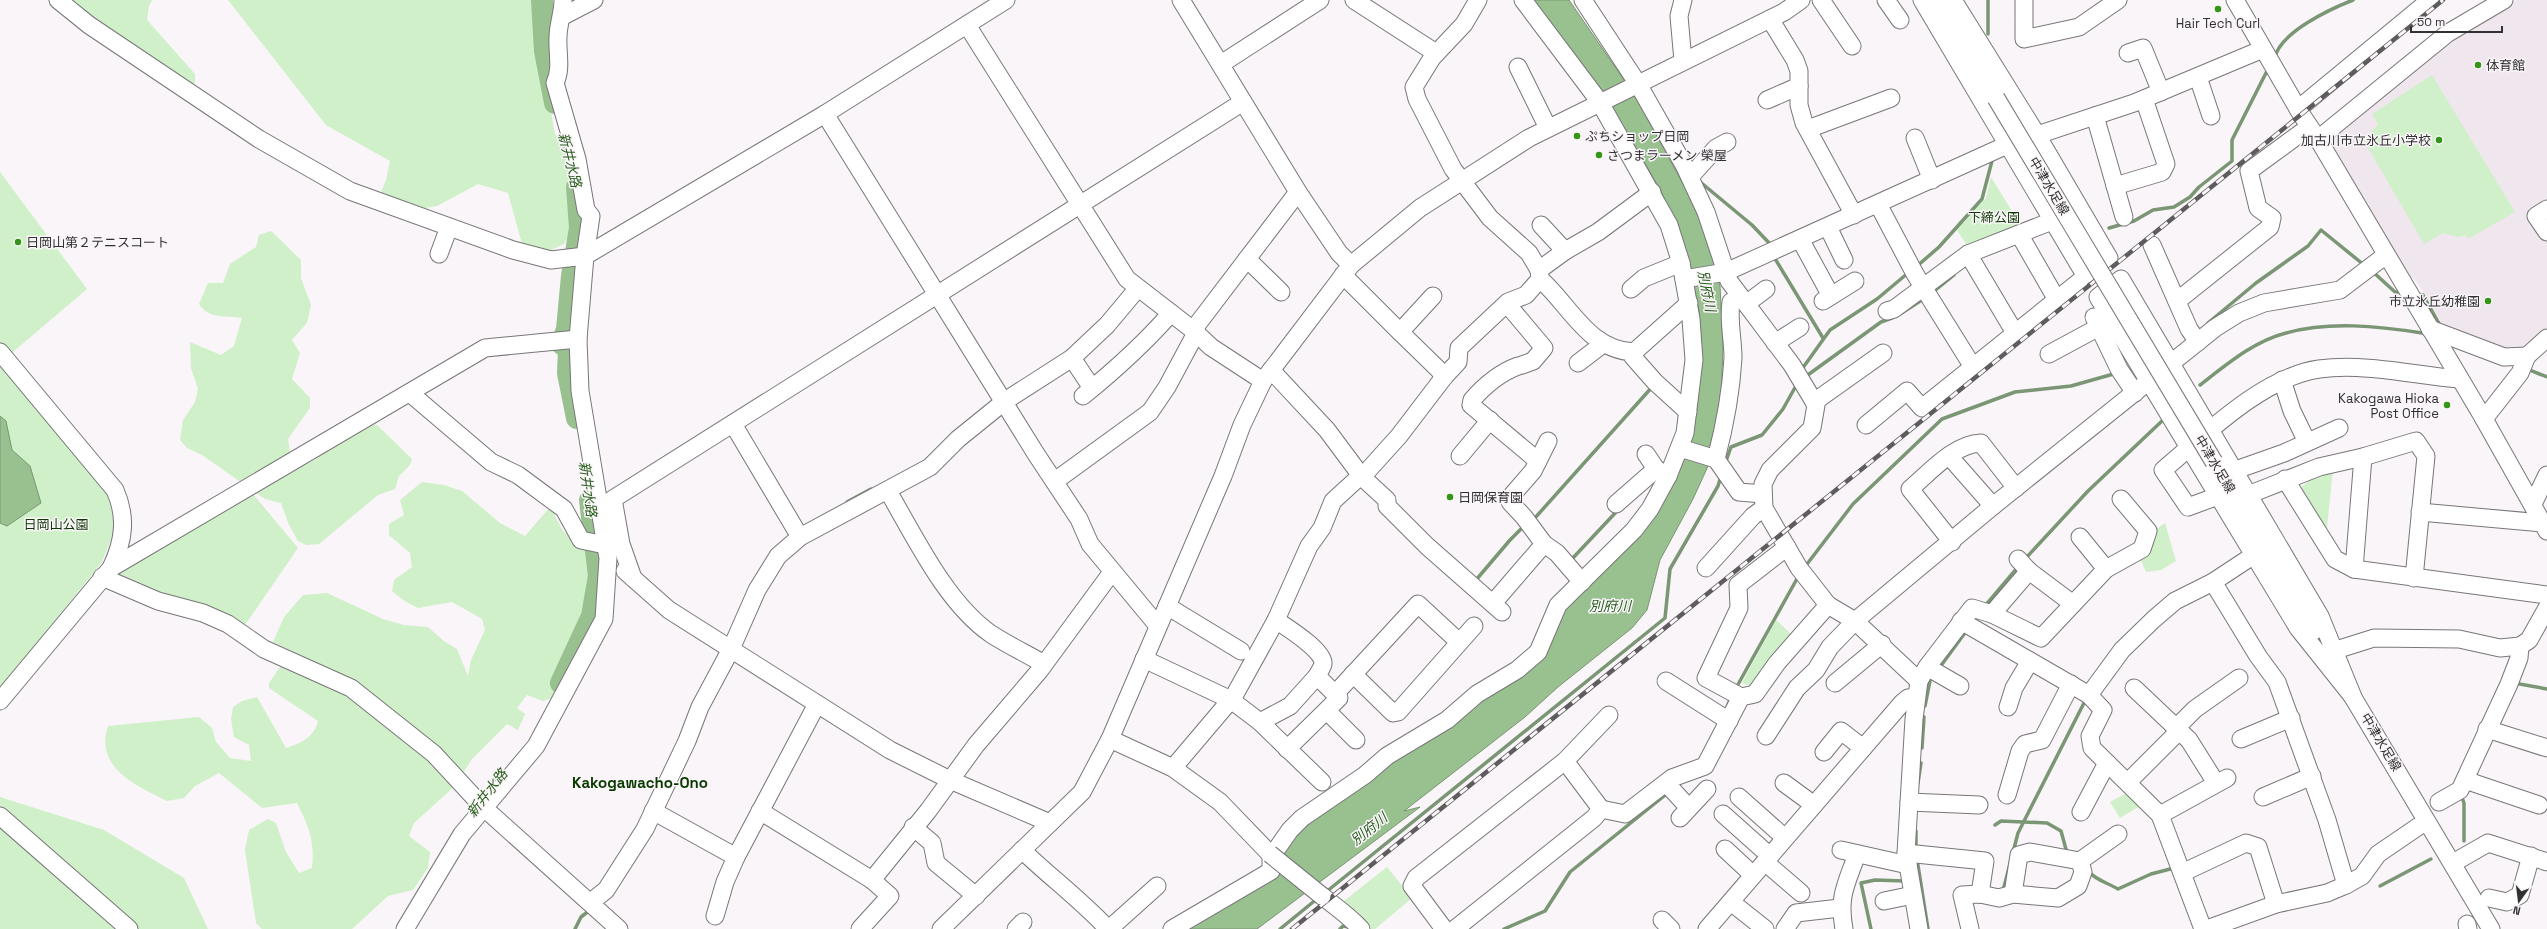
<svg xmlns="http://www.w3.org/2000/svg" width="2547" height="929" font-family="'Space Grotesk','Noto Sans JP',sans-serif">
<style>
.built{fill:#f0e6ed}
.green{fill:#d0f0c9}
.water{fill:#99c190;stroke:#7a9674}
.lines{fill:none;stroke-linecap:round;stroke-linejoin:round}
.stream{stroke:#7a9674;stroke-width:3.5}
.river{stroke:#99c190;stroke-width:22}
.minor-casing{stroke:#787678;stroke-width:19}
.minor{stroke:#fff;stroke-width:17}
.rail-casing{stroke:#5e5c5d;stroke-width:4.5}
.rail{stroke:#f9f5f8;stroke-width:3;stroke-dasharray:9;stroke-linecap:butt}
.minor-bridge-casing{stroke:#787678;stroke-width:19;stroke-linecap:butt}
.minor-bridge{stroke:#fff;stroke-width:17}
.poi-dot{fill:#349517;stroke:#f9f5f8;stroke-width:1.5}
.labels{text-anchor:middle;dominant-baseline:central;stroke-width:3;stroke-linejoin:round;paint-order:stroke}
.poi-label{font-size:13px;fill:#323132;stroke:#f9f5f8;text-anchor:start}
.street-label{font-size:13px;fill:#323132;stroke:#f9f5f8}
.park-label{font-size:13px;fill:#103805;stroke:#f9f5f8}
.water-label{font-size:14px;font-style:italic;fill:#295e1d;stroke:#f9f5f8}
.quarter-label{font-size:15px;font-weight:bold;fill:#0a3a00;stroke:#f9f5f8}
</style>
<rect width="100%" height="100%" fill="#f9f5f8"/>
<!-- built -->
<path class="built" d="M2517 0H2547V328L2513 353 2437 323 2441 321 2416 281 2404 271 2329 145 2334 134 2448 42Z"/>
<!-- green -->
<g class="green">
<path d="M63 0H152L149 6 147 20 195 74V83L187 85Z"/>
<path d="M228 0H531L555 134 577 162 588 194 580 217 564 244 549 251 522 244 508 193 478 184 437 206 407 211 378 200 386 180 390 161 326 125Z"/>
<path d="M2432 75 2515 212 2468 239 2466 235 2458 237 2443 233 2424 244 2364 141 2378 124 2372 114Z"/>
<path d="M0 172 87 289 0 363Z"/>
<path d="M1991 177 2021 226 1968 247 1957 230 1986 198Z"/>
<path d="M271 231 301 260V278L311 305 307 323 292 340 300 353 292 379 310 398V408L288 439 291 459 303 466 317 459V448L321 443 350 438 367 424 377 425 412 459 410 465 399 476 395 489 378 495 319 544 306 545 298 541 289 525 281 503 265 499 202 455 187 448 180 440 183 420 195 402 198 389 191 368 190 342 221 355 234 346 242 318C226 315 209 320 199 304L208 283H223L230 264 256 247 259 235Z"/>
<path d="M0 364 106 490 116 527 102 562 0 688Z"/>
<path d="M2333 469 2326 538 2300 495 2304 493 2301 487 2308 482 2306 478Z"/>
<path d="M422 482 444 485 462 491 500 523 525 536 550 507 563 531 596 559 598 585 594 619 556 697 543 701 527 695 517 708 525 714 518 730 507 724 472 759 455 786 414 823 409 836 430 852 428 868 413 890 388 896 352 929H262L256 923 245 850 249 830 268 819 276 823 286 852 299 873 312 868C315 841 309 827 297 803L262 808 219 773 195 786 184 798 167 801C137 786 94 768 108 726L199 717 212 728 216 742 230 758 251 761 249 745 234 737 231 719 233 707 242 701 257 697 286 748C302 743 314 737 318 721L269 688V683L284 661 289 650 273 642 284 617 303 595 327 593 383 619 404 625 428 627 445 642 457 649 468 676 471 660 485 630 482 619 452 602 418 608 403 600 392 591 394 580 412 567 410 553 389 535V524L404 515 400 500Z"/>
<path d="M253 494 298 548 243 628 116 578 127 562Z"/>
<path d="M2165 523 2176 561 2161 570 2146 572 2139 556 2151 533Z"/>
<path d="M1776 620 1791 634 1771 655 1750 686 1742 683Z"/>
<path d="M2132 790 2145 803 2120 818 2110 802Z"/>
<path d="M0 797 104 830 184 878 208 929H0Z"/>
<path d="M1387 867 1412 898 1375 929H1371L1344 901Z"/>
</g>
<!-- water -->
<g class="water">
<path d="M1527 0H1569L1635 96 1688 193 1706 234 1720 286 1723 347 1721 398 1709 464 1693 499 1660 560 1647 610 1632 628 1558 687 1525 717 1404 811 1420 807 1257 929H1187L1265 868 1293 833 1527 666 1567 606 1647 525 1697 401 1701 371 1699 310 1690 268 1676 225 1660 189 1634 145Z"/>
<path d="M0 416 6 421 12 450 30 466 41 503 7 526 0 523Z"/>
</g>
<g class="lines">
<!-- stream -->
<g class="stream">
<path d="M1988 34V0"/>
<path d="M2275 57C2281 32 2330 9 2353 0"/>
<path d="M1699 181 1752 225 1772 246"/>
<path d="M2109 228 2134 221 2153 210 2174 207 2190 197 2199 187 2232 161V140L2268 69"/>
<path d="M1774 257 1823 338"/>
<path d="M1916 267 1939 247 1982 199 1993 157"/>
<path d="M2372 271 2395 292H2402"/>
<path d="M1933 292 1954 275"/>
<path d="M2416 294 2423 295 2441 327"/>
<path d="M1900 314 1925 298"/>
<path d="M2208 323 2256 283 2308 246 2321 230 2364 265"/>
<path d="M1802 369 1830 330 1877 299 1908 273"/>
<path d="M2527 369 2547 377"/>
<path d="M1805 377 1881 322 1892 318"/>
<path d="M2200 385C2226 365 2254 341 2286 333 2329 321 2378 326 2422 333"/>
<path d="M1725 464 1731 447 1762 435 1783 409 1797 384"/>
<path d="M847 502 871 489"/>
<path d="M1534 519 1653 386"/>
<path d="M2025 559 2088 491 2163 420"/>
<path d="M1571 560 1618 510"/>
<path d="M1804 568 1853 504 1942 419 2015 392 2071 386 2117 373"/>
<path d="M1476 580 1510 540 1523 527"/>
<path d="M1985 606 2018 567"/>
<path d="M1940 667 1967 630"/>
<path d="M2514 683 2547 689"/>
<path d="M1736 688 1798 577"/>
<path d="M1925 706 1930 681"/>
<path d="M1726 710 1731 697"/>
<path d="M1922 748 1924 717"/>
<path d="M1918 783 1921 763"/>
<path d="M2461 795 2464 803V841"/>
<path d="M1995 825 2001 821 2047 823 2061 831 2067 853"/>
<path d="M1916 831V849"/>
<path d="M1917 859 1928 929"/>
<path d="M2089 872C2096 880 2108 883 2118 889L2151 874 2174 868"/>
<path d="M2380 886 2431 859"/>
<path d="M2004 887 2018 833 2086 699"/>
<path d="M1326 892 1665 618 1670 569 1718 486 1721 476"/>
<path d="M575 929 581 917 590 910"/>
<path d="M1280 929 1318 898"/>
<path d="M1340 929 1343 926 1349 927"/>
<path d="M1504 929 1545 911 1570 872 1669 792"/>
<path d="M1871 929 1861 883 1875 880 1905 881"/>
</g>
<!-- river -->
<g class="river">
<path d="M542 0 545 51 555 103"/>
<path d="M577 418 568 373 569 349 562 344 567 329 572 276 580 228 577 187"/>
<path d="M561 683 592 616 599 576 590 500"/>
</g>
<defs>
<g id="minor">
<path d="M58 0 89 25 259 139 350 191 513 250 551 260 585 256 825 114 1006 0"/>
<path d="M1181 0 1298 192 1339 253 1351 265"/>
<path d="M1354 0 1436 53"/>
<path d="M1478 0 1464 24 1432 58 1414 87 1417 99 1453 169 1490 218 1529 253 1539 270"/>
<path d="M1583 0 1638 84 1684 165 1706 212 1729 281 1792 365 1816 405 1812 428 1770 470 1763 484 1764 508 1799 568 1828 605 1855 621 1919 681"/>
<path d="M1821 0 1852 46"/>
<path d="M1886 0 1900 20"/>
<path d="M1922 0 2085 275 2109 258 2037 135 1953 0"/>
<path d="M1936 0 1996 98"/>
<path d="M2024 0V39L2079 27 2118 0"/>
<path d="M2235 0 2301 114 2318 139 2484 419 2547 531"/>
<path d="M563 16 594 0"/>
<path d="M1770 19 1795 60 1799 71V105L1804 123 1854 215"/>
<path d="M967 25 1127 279 1193 330 1211 347 1263 381"/>
<path d="M2128 53 2143 48 2161 92"/>
<path d="M1683 61 1679 16 1683 0"/>
<path d="M1221 64 1320 0"/>
<path d="M1518 67 1548 128"/>
<path d="M2198 77 2211 116"/>
<path d="M1767 100 1799 86"/>
<path d="M2298 109 2430 0"/>
<path d="M825 114 1036 454 1079 519 1090 544 1158 626"/>
<path d="M2095 116 2124 217"/>
<path d="M1808 129 1891 98"/>
<path d="M1915 138 1932 180"/>
<path d="M2318 139 2448 33 2504 0"/>
<path d="M1690 177 1716 148 1727 142"/>
<path d="M2115 186 2162 172 2166 164 2144 99"/>
<path d="M1878 204 1915 274 1973 367"/>
<path d="M2547 209 2536 216 2547 232"/>
<path d="M1541 225 1565 251"/>
<path d="M1828 227 1844 260"/>
<path d="M2019 234 2057 300"/>
<path d="M1800 239 1831 296"/>
<path d="M2152 245 2189 329 2198 342"/>
<path d="M439 254 449 227"/>
<path d="M1968 254 2015 333"/>
<path d="M1247 259 1281 292"/>
<path d="M1343 275 1400 332"/>
<path d="M1540 279C1570 305 1588 350 1634 352L1633 357 1655 382 1688 412"/>
<path d="M1684 279 1726 272 2007 145 2134 103 2263 49"/>
<path d="M2121 279 2320 616 2353 697 2298 628 2098 297Z"/>
<path d="M1631 289 1644 278 1681 263"/>
<path d="M1433 296 1400 332 1439 370 1444 377"/>
<path d="M1740 297 1731 302C1728 320 1733 339 1733 358 1731 393 1725 425 1716 459L1739 492 1763 494"/>
<path d="M1823 301 1855 281"/>
<path d="M2177 301 2270 227 2272 218 2258 208 2249 171 2309 127"/>
<path d="M1507 304 1544 348 1533 361 1522 365"/>
<path d="M1746 304 1766 289"/>
<path d="M1887 311 1894 309 1968 254 2052 221"/>
<path d="M2094 317 2119 369 2135 393"/>
<path d="M2430 329 2504 357 2527 356"/>
<path d="M1193 330 1298 192"/>
<path d="M1775 343 1800 327"/>
<path d="M0 352 115 490C127 517 124 541 111 568L0 701"/>
<path d="M1634 352 1689 303"/>
<path d="M2049 354 2099 327"/>
<path d="M1072 358 1092 388"/>
<path d="M1578 363 1603 344"/>
<path d="M1518 366C1499 373 1485 385 1472 400L1471 405 1538 461"/>
<path d="M1271 370 1327 430 1362 477 1387 500V506L1427 546 1502 612"/>
<path d="M2282 380 2292 411 2307 442"/>
<path d="M411 394 491 462 518 475 564 509 581 540 605 545"/>
<path d="M1083 396C1115 370 1144 344 1171 313"/>
<path d="M1814 402 1883 353"/>
<path d="M2484 419 2520 373 2527 356 2547 338"/>
<path d="M733 424 800 537"/>
<path d="M1866 425 1907 391 1922 408 2079 282"/>
<path d="M1548 441 1533 471 1513 494 1510 502 1524 517 1544 544 1557 553 1582 582"/>
<path d="M1680 448 1716 459"/>
<path d="M1646 454 1656 469"/>
<path d="M1460 456 1490 420"/>
<path d="M1949 456 1993 506"/>
<path d="M2214 462 2314 631"/>
<path d="M2233 471 2284 453 2339 428"/>
<path d="M2285 479 2335 559 2354 569 2547 595"/>
<path d="M1055 481 1150 412 1167 387 1196 333"/>
<path d="M888 491C915 537 946 603 991 634 1008 645 1027 654 1044 664"/>
<path d="M2248 495 2319 467 2363 457 2416 441 2426 456 2414 578"/>
<path d="M2218 496 2188 507 2163 470C2206 434 2263 377 2319 369 2365 363 2414 375 2459 379"/>
<path d="M1616 504 1656 469 1668 476"/>
<path d="M2533 504 2547 475"/>
<path d="M2420 512 2543 523"/>
<path d="M2080 537 2106 569"/>
<path d="M1952 542 1910 489C1930 472 1954 444 1981 443L2016 488"/>
<path d="M2018 559 2029 571 2073 604"/>
<path d="M111 568 485 348 578 339"/>
<path d="M1706 568 1753 516 1764 508"/>
<path d="M2354 569 2363 457"/>
<path d="M625 571 669 610 890 750 950 780 1050 823"/>
<path d="M102 577 158 601 203 613 228 624 264 649 351 688 434 754 483 807 619 929"/>
<path d="M633 578 621 544 613 499 1243 102"/>
<path d="M2213 582 2258 656 2277 682 2327 820 2346 885"/>
<path d="M1494 602 1544 544"/>
<path d="M1167 606 1241 651"/>
<path d="M1992 614 2029 571"/>
<path d="M1276 620C1286 627 1325 651 1323 664 1322 668 1319 672 1317 676L1339 698 1287 749"/>
<path d="M1961 621 2089 695 2103 710 2090 736 2092 748 2160 815 2203 929"/>
<path d="M2336 650 2374 638 2459 639 2500 648 2520 646 2529 640 2547 608"/>
<path d="M1144 659 1231 700 1260 722 1322 782"/>
<path d="M1927 667 1960 686"/>
<path d="M1353 674 1393 713 1398 712 1474 626"/>
<path d="M1666 681 1729 721"/>
<path d="M1835 683 1882 644"/>
<path d="M2134 688 2189 740 2216 783"/>
<path d="M2348 689 2491 929"/>
<path d="M1335 694 1418 604 1459 642"/>
<path d="M2089 695 2122 650 2154 619 2175 601 2213 582 2254 555"/>
<path d="M1741 697 1706 678 1739 608 1738 585 1787 547"/>
<path d="M2008 707 2014 688 2030 661"/>
<path d="M1327 711 1356 740"/>
<path d="M1260 722 1290 706 1317 676"/>
<path d="M2175 729 2195 709 2239 678"/>
<path d="M2487 729 2547 748"/>
<path d="M1766 736 1797 688 1816 670 1830 647 1855 621 1993 506 2215 328 2239 313 2264 303 2340 290 2386 255"/>
<path d="M1110 739 1173 768 1220 802 1270 854"/>
<path d="M2241 739 2291 718"/>
<path d="M1824 752 1841 731 1863 748"/>
<path d="M1565 761 1601 809"/>
<path d="M1173 768 1234 696 1276 620 1309 546 1322 528 1333 501 1356 480 1362 477 1399 436 1444 377 1458 362 1459 348 1508 302 1526 295 1540 279 1539 270 1565 251 1598 232 1652 192"/>
<path d="M2465 780 2539 805"/>
<path d="M2128 782 2178 732"/>
<path d="M1666 783 1689 808"/>
<path d="M1784 783 1814 805"/>
<path d="M2007 795 2020 751 2025 744 2042 740 2071 684"/>
<path d="M1739 797 1785 838"/>
<path d="M2263 797 2312 776"/>
<path d="M1909 802 1979 805"/>
<path d="M2439 802 2460 790 2509 684 2519 658 2520 646"/>
<path d="M653 811 736 857"/>
<path d="M760 811 872 880 890 896 860 929"/>
<path d="M2081 812 2107 763"/>
<path d="M1723 814 1770 856"/>
<path d="M2160 815 2227 778"/>
<path d="M0 816 129 929"/>
<path d="M1680 818 1707 789"/>
<path d="M913 827 932 843 936 863 976 896"/>
<path d="M1725 849 1753 875"/>
<path d="M1022 850C1050 877 1081 900 1108 929"/>
<path d="M1841 850 1908 865"/>
<path d="M1906 853 1985 861 1980 894"/>
<path d="M1765 862 1801 893"/>
<path d="M2453 863 2488 843 2547 862"/>
<path d="M2182 873 2246 843 2258 847 2276 904"/>
<path d="M872 880 928 811 976 745 1040 670 1112 572"/>
<path d="M2013 894 2019 855 2030 852 2080 861"/>
<path d="M1322 896C1336 907 1349 916 1361 929"/>
<path d="M2489 898 2507 902 2520 895 2531 856"/>
<path d="M1884 901 1913 895"/>
<path d="M591 902 606 890 645 829 687 741 700 707 731 649 757 590 778 556 800 537 930 467 958 439 1005 401 1072 358 1107 325 1138 288"/>
<path d="M1731 902 1765 929"/>
<path d="M715 916 725 882 736 857 817 704"/>
<path d="M1662 920 1671 929"/>
<path d="M2467 924 2468 929"/>
<path d="M405 929 462 834 536 746 604 619 608 558 580 391 578 339 585 256 591 216 586 210 577 159 555 83C562 68 557 53 558 37 558 25 563 13 563 0"/>
<path d="M941 929 1082 792 1110 739 1223 476 1242 425 1263 381 1351 265 1420 208 1529 138 1784 12 1801 0"/>
<path d="M1016 929 1023 922"/>
<path d="M1109 929 1157 886"/>
<path d="M1172 929 1271 871V857L1290 830 1302 818 1365 775 1387 756 1447 720 1477 694 1517 670 1538 652 1558 605 1634 530 1650 509 1668 476 1685 433 1694 360 1691 319 1681 263 1669 225 1599 101 1523 0"/>
<path d="M1444 929 1412 886 1416 878 1565 761 1609 715"/>
<path d="M1455 929 1594 818 1601 809 1625 814 1672 778 1705 766 1741 697 1755 694 1777 663 1828 605"/>
<path d="M1707 929 1902 703 1908 698 1916 697"/>
<path d="M1785 929 1796 913 1840 908"/>
<path d="M1844 929C1838 896 1846 885 1857 854"/>
<path d="M1919 929 1906 853 1914 719 1919 681 1927 667 1972 608 1992 614 2041 638 2106 569 2142 549 2148 531 2121 499"/>
<path d="M1970 929 1962 895 1980 894 1999 898 2013 894 2058 898 2078 886 2083 872 2080 861 2118 834"/>
<path d="M2207 929 2276 904 2327 893 2346 885 2362 876 2378 854 2419 826"/>
</g>
</defs>
<!-- minor casing -->
<use href="#minor" class="minor-casing"/>
<!-- minor -->
<use href="#minor" class="minor"/>
<defs>
<path id="rail" d="M1292 929 2443 0"/>
</defs>
<!-- rail casing -->
<use href="#rail" class="rail-casing"/>
<!-- rail -->
<use href="#rail" class="rail"/>
<defs>
<g id="minor-bridge">
<path d="M1996 98 2214 462"/>
<path d="M1270 854 1322 896"/>
</g>
</defs>
<!-- minor-bridge casing -->
<use href="#minor-bridge" class="minor-bridge-casing"/>
<!-- minor-bridge -->
<use href="#minor-bridge" class="minor-bridge"/>
</g>
<!-- markers -->
<g class="poi-dot">
<circle cx="2218" cy="9" r="4"/>
<circle cx="2478" cy="65" r="4"/>
<circle cx="1577" cy="136" r="4"/>
<circle cx="2439" cy="140" r="4"/>
<circle cx="1599" cy="155" r="4"/>
<circle cx="18" cy="242" r="4"/>
<circle cx="2488" cy="301" r="4"/>
<circle cx="2447" cy="405" r="4"/>
<circle cx="1450" cy="497" r="4"/>
</g>
<g class="labels">
<!-- poi labels -->
<g class="poi-label">
<text x="2218" y="23" text-anchor="middle">Hair Tech Curl</text>
<text x="2486" y="65">体育館</text>
<text x="1585" y="136">ぷちショップ日岡</text>
<text x="2431" y="140" text-anchor="end">加古川市立氷丘小学校</text>
<text x="1607" y="155">さつまラーメン 榮屋</text>
<text x="26" y="242">日岡山第２テニスコート</text>
<text x="2480" y="301" text-anchor="end">市立氷丘幼稚園</text>
<text x="2439" y="398" text-anchor="end">Kakogawa Hioka<tspan x="2439" dy="15">Post Office</tspan></text>
<text x="1458" y="497">日岡保育園</text>
</g>
<!-- street labels -->
<g class="street-label">
<text transform="translate(2049 186) rotate(59)">中津水足線</text>
<text transform="translate(2215 464) rotate(59)">中津水足線</text>
<text transform="translate(2381 742) rotate(59)">中津水足線</text>
</g>
<!-- park labels -->
<g class="park-label">
<text x="1994" y="217">下締公園</text>
<text x="56" y="524">日岡山公園</text>
</g>
<!-- water labels -->
<g class="water-label">
<text transform="translate(570 160) rotate(76)">新井水路</text>
<text transform="translate(1707 291) rotate(79)">別府川</text>
<text transform="translate(588 489) rotate(82)">新井水路</text>
<text x="1610" y="606">別府川</text>
<text transform="translate(487 793) rotate(-52)">新井水路</text>
<text transform="translate(1369 829) rotate(-39)">別府川</text>
</g>
<!-- quarter labels -->
<g class="quarter-label">
<text x="640" y="782">Kakogawacho-Ono</text>
</g>
</g>
<!-- north arrow -->
<g transform="translate(2519 901) rotate(194)" stroke="#f9f5f8" stroke-width="3" paint-order="stroke">
<path d="M0-3L7 15L0 10L-7 15Z" fill="#323132"/>
<text y="-6" font-size="11" font-weight="bold" text-anchor="middle" fill="#323132">N</text>
</g>
<!-- scale -->
<path d="M2411 26v6h91v-6" fill="none" stroke="#323132" stroke-width="2"/>
<text x="2417" y="26" font-size="12" fill="#323132" stroke="#f9f5f8" stroke-width="3" paint-order="stroke">50 m</text>
</svg>
